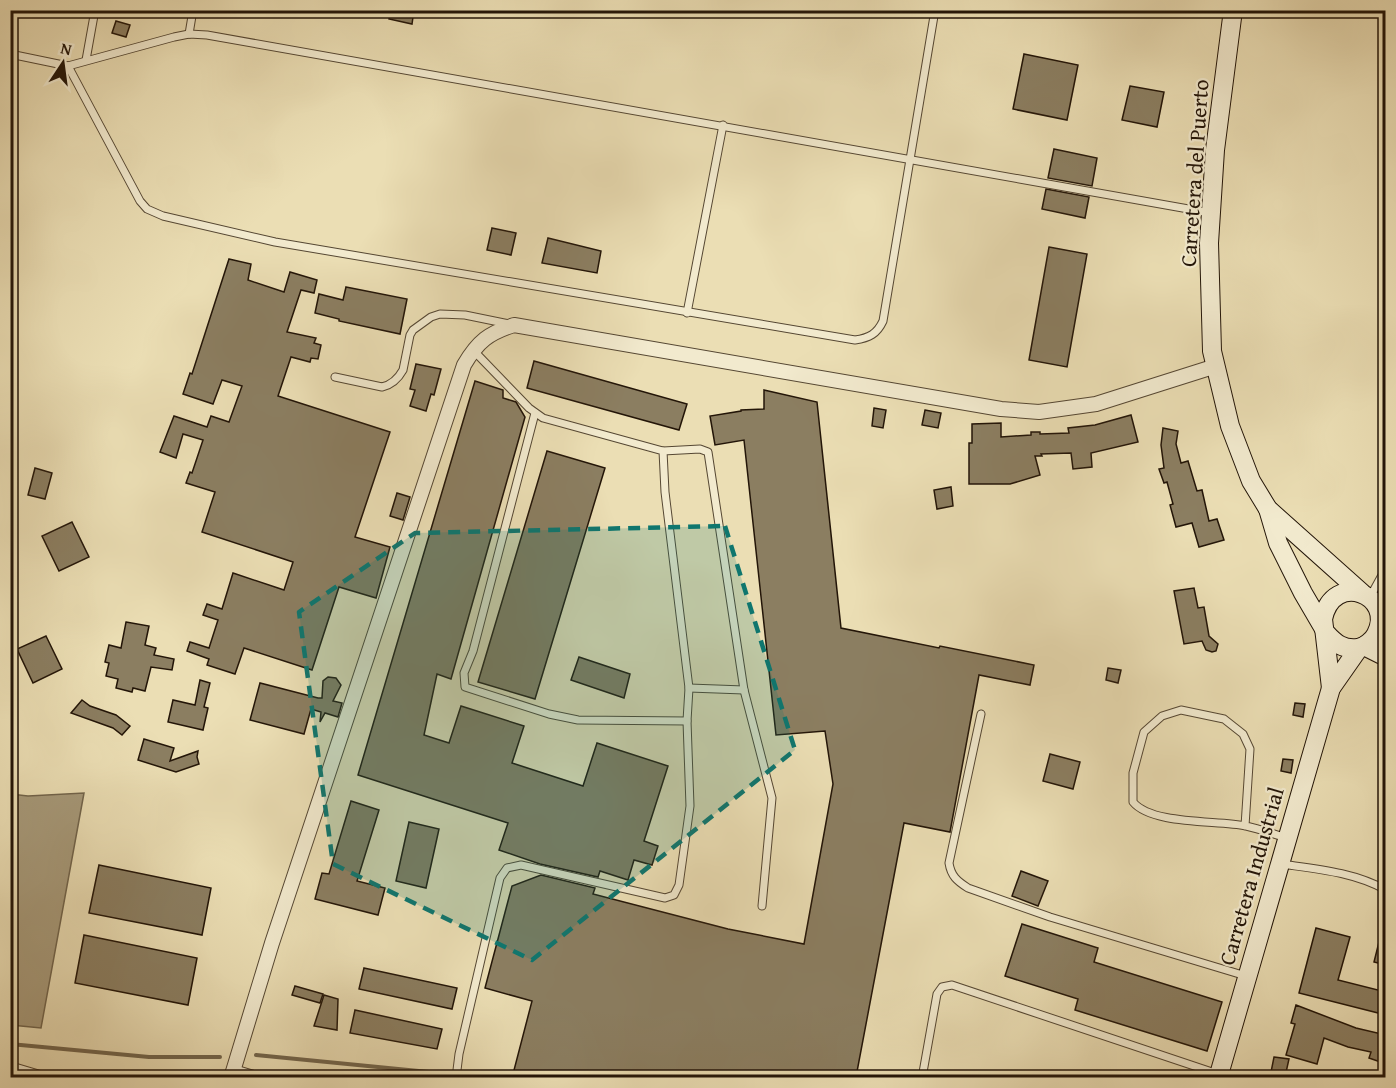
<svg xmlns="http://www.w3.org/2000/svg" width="1396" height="1088" font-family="'Gentium Book Plus',serif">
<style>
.water{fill:#a79a7a;stroke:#72654c;stroke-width:1.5}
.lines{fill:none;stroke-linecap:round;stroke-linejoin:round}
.stream{stroke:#72654c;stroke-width:4}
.building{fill:#8b7e61;stroke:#231508;stroke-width:1.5}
.lane-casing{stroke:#554733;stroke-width:9}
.street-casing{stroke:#554733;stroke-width:16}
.secondary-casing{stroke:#231508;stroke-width:20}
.lane{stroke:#f2eace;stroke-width:7}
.street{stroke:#f2eace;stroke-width:14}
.secondary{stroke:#f2eace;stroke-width:18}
.marked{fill:#0f766e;fill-opacity:0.2;stroke:#0f766e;stroke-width:4.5;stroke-dasharray:12 8;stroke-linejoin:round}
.labels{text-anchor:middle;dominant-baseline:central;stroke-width:4.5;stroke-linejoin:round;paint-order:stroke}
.street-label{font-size:22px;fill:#231508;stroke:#f2eace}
</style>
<rect width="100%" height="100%" fill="#ebdeb4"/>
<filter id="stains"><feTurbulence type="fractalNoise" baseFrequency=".00333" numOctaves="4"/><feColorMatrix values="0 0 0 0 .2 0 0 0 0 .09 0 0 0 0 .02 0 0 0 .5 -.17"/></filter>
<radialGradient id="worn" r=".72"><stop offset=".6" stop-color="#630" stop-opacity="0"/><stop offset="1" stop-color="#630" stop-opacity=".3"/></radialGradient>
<!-- water -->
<path class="water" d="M84 793 41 1028 11 1025V794L28 796Z"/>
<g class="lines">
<!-- stream -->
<g class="stream">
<path d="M10 1044 149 1057H220"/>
<path d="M256 1055 439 1073V1078"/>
</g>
</g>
<!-- building -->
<g class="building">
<path d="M391 10H414L412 24 389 19Z"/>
<path d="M116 21 130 25 126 37 112 33Z"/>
<path d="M1024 54 1078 65 1067 120 1013 109Z"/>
<path d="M1130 86 1164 92 1157 127 1122 120Z"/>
<path d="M1054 149 1097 158 1092 186 1048 178Z"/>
<path d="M1046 189 1089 197 1085 218 1042 209Z"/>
<path d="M492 228 516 233 511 255 487 250Z"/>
<path d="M548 238 601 251 597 273 542 263Z"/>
<path d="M1049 247 1087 254 1067 367 1029 360Z"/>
<path d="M229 259 251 264 248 280 284 292 290 272 317 280 314 293 301 290 287 332 316 338 314 343 321 345 318 359 311 358 310 362 291 357 278 396 390 432 355 537 390 547 376 598 339 587 312 670 244 648 235 674 207 665 209 659 187 651 190 642 209 648 218 620 203 615 207 604 222 609 233 573 284 590 293 562 202 532 215 492 186 483 190 472 192 473 203 440 183 434 176 458 160 452 174 416 207 427 211 416 229 422 242 386 222 380 213 404 183 394 190 373 192 374Z"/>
<path d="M346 287 407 299 400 334 339 321V319L315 313 319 294 343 300Z"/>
<path d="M534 361 687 404 679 430 527 388Z"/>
<path d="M416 364 441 369 434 395 431 394 426 411 410 406 415 390 410 389Z"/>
<path d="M475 381 503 390V398L516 402 525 417 451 679 437 674 424 735 449 743 461 706 524 726 512 763 583 786 597 743 668 766 644 841 658 846 652 865 634 860 628 880 600 871 598 877 540 864 499 850 508 823 358 775Z"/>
<path d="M764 390 817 402 841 628 939 648 940 646 1034 665 1030 685 979 675 950 832 904 823 856 1077H522L513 1074 532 1001 485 988 512 886 541 875 595 888 593 894 728 929 804 944 833 784 825 731 776 735 744 440 715 445 710 416 741 411V410L764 409Z"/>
<path d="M874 408 886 410 883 428 872 426Z"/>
<path d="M925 410 941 413 938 428 922 425Z"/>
<path d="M1131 415 1138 442 1091 453 1092 467 1073 469 1071 453 1041 454 1042 456H1035L1040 475 1010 484H969V443H972V424L1001 423V437L1031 435V432H1040V434L1069 433 1068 428 1095 425Z"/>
<path d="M1163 428 1178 431 1176 444 1181 463 1188 461 1197 491 1202 490 1209 521 1217 519 1224 540 1199 547 1192 523 1176 527 1170 505 1173 504 1167 482 1164 483 1159 469 1164 468 1161 445Z"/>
<path d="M547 451 605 468 535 699 478 682Z"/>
<path d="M35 468 52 473 45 499 28 495Z"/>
<path d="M951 487 953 506 937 509 934 490Z"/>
<path d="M397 493 410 497 403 520 390 516Z"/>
<path d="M72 522 89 557 59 571 42 536Z"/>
<path d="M1194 588 1198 608 1204 607 1209 636 1218 644 1216 651 1212 652 1206 650 1202 641 1184 644 1174 591Z"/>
<path d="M126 622 149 626 145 645 156 648 154 655 174 659 172 670 151 667 145 691 133 688 132 692 116 688 118 679 106 676 109 663 105 662 109 645 121 648Z"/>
<path d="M46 636 62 669 33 683 17 649Z"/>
<path d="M579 657 630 674 624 698 571 680Z"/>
<path d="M1108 668 1121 670 1118 683 1106 680Z"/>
<path d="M328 677 336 678 341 685 333 701 342 703 338 717 325 713 320 722 321 712 311 709 304 734 250 720 260 683 318 698H322L323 681Z"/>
<path d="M200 680 210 683 204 707 208 708 203 730 168 722 173 700 195 705Z"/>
<path d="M82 700 90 706 116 715 130 726 122 735 113 728 71 713Z"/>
<path d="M1295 703 1305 704 1303 717 1293 715Z"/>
<path d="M144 739 174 748 170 761 198 751 197 757 199 764 176 772 138 760Z"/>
<path d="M1050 754 1080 762 1073 789 1043 781Z"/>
<path d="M1283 759 1293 760 1291 773 1281 771Z"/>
<path d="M351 801 379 810 357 881 385 888 378 915 315 899 322 873 329 874Z"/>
<path d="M409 822 439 829 426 888 396 881Z"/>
<path d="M99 865 211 888 202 935 89 913Z"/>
<path d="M1021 871 1048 881 1038 906 1012 896Z"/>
<path d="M1022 924 1098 948 1094 962 1222 1002 1207 1051 1075 1010 1078 999 1005 976Z"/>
<path d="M1316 928 1350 937 1338 980 1386 992V1015L1299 993Z"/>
<path d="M1382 930H1386V965L1374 962Z"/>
<path d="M84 935 197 958 188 1005 75 983Z"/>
<path d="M364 968 457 988 452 1009 359 989Z"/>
<path d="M295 986 323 994 320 1003 292 995Z"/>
<path d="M324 995 338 999 337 1030 314 1026Z"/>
<path d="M1296 1005 1356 1028 1386 1035V1064L1369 1058 1371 1052 1348 1047 1324 1038 1317 1064 1286 1055 1295 1024 1291 1023Z"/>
<path d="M355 1010 442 1029 437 1049 350 1033Z"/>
<path d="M1274 1057 1289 1059 1285 1077H1270Z"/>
</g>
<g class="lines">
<defs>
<g id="lane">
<path d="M189 34 193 10"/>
<path d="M10 54 68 66 174 37 189 34 207 35 1211 213"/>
<path d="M86 60 95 10"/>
<path d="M68 66 140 201 147 209 163 216 275 242 855 340C869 338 877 334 883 321L935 10"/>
<path d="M687 313 723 125"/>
<path d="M335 377 382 387C391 385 398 379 403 370L410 335 413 330 431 317 440 314 465 315 509 324"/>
<path d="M535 413 473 651 464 673 465 687 549 714 578 720 687 721"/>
<path d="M663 451 700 449 708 452 744 690 772 798 762 906"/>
<path d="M1370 597 1386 568"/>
<path d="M689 688 744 690"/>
<path d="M981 714 949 863C951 876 957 881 968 888L1050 917 1246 976"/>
<path d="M1245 826 1250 749 1243 734 1224 719 1181 710 1162 716 1144 732 1133 773V802C1152 825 1217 820 1246 826 1260 829 1273 834 1287 838"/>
<path d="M1281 864C1316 869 1354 872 1386 890"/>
<path d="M10 1069 15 1067 52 1078"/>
<path d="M456 1078 459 1054 500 878 507 868 521 865 665 898 674 895 679 885 690 806 687 721 689 688 665 492 663 451 543 418 529 408 473 350"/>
<path d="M922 1078 937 994 942 987 952 985 1218 1074"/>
</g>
<g id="street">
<path d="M233 1072 253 1078"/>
<path d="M231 1078 272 943 464 365C478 341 489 333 514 325L1001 409 1039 412 1096 404 1216 366"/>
</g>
<g id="secondary">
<path d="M1233 10 1215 150 1209 243 1212 351 1230 426 1251 481 1268 509 1362 593"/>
<path d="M1268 509 1278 543 1303 593 1324 629"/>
<path d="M1326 633C1335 643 1343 650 1358 648 1365 647 1373 640 1376 634 1396 595 1333 570 1323 619L1331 688"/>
<path d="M1364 646 1386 657"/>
<path d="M1218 1078 1331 688 1359 648"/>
</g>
</defs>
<!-- lane casing -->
<use href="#lane" class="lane-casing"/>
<!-- street casing -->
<use href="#street" class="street-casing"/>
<!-- secondary casing -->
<use href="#secondary" class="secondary-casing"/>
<!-- lane -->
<use href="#lane" class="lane"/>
<!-- street -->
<use href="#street" class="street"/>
<!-- secondary -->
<use href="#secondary" class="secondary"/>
</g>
<!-- marked area -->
<path class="marked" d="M725 526 795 750 532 960 333 864 299 612 415 533Z"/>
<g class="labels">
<!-- street labels -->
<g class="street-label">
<text transform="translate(1194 173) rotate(-86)">Carretera del Puerto</text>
<text transform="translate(1251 876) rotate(-74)">Carretera Industrial</text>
</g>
</g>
<!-- margin -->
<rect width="1396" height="1088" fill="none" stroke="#ebdeb4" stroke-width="36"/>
<rect x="12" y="12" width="1372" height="1064" fill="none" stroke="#231508" stroke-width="3"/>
<rect x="18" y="18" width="1360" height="1052" fill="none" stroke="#231508" stroke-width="1.5"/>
<!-- north arrow -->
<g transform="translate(63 63) rotate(13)" stroke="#f2eace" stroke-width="4.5" paint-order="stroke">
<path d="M0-4.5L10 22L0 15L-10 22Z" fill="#231508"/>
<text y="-9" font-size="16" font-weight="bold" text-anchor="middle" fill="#231508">N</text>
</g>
<rect width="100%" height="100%" filter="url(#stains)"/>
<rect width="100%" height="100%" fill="url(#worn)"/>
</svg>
